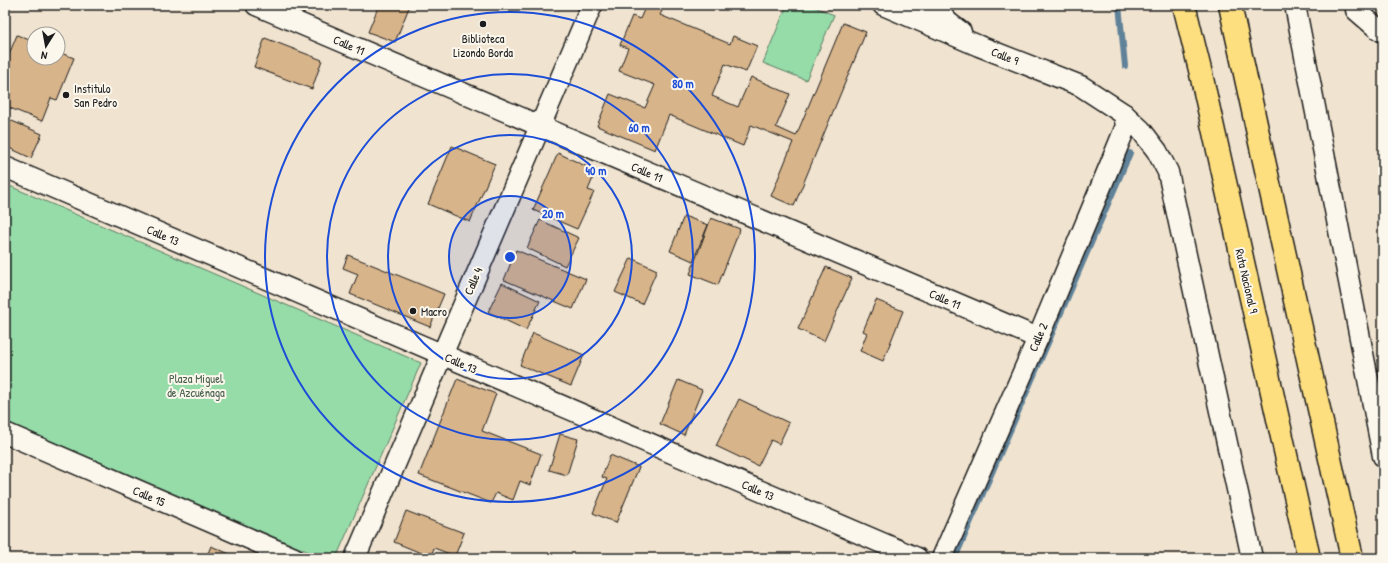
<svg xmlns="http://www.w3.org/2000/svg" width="1388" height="563" font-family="'Patrick Hand',sans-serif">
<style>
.green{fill:#96dca9;stroke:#597c62}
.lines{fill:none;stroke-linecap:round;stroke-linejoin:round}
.stream{stroke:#608299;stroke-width:6}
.building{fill:#d8b48a;stroke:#1c1c1c}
.street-casing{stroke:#1c1c1c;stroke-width:23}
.highway-casing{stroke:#1c1c1c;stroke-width:25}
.street{stroke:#fbf7ec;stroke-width:20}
.highway{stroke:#fedf80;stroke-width:22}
.ring{fill:none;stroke:#1d4ed8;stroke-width:2}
.poi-dot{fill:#1c1c1c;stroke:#fbf7ec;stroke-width:1.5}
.labels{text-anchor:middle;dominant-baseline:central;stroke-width:4;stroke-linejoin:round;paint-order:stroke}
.poi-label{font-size:12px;fill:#1c1c1c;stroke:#fbf7ec;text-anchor:start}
.street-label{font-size:12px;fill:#1c1c1c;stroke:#fbf7ec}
.park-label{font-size:12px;fill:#475f4d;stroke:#fbf7ec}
.centre{fill:#1d4ed8;stroke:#fbf7ec;stroke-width:2}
.ring-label{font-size:12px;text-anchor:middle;font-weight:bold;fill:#1d4ed8;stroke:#fbf7ec;stroke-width:4;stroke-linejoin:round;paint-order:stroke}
</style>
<rect width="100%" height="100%" fill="#f0e3cf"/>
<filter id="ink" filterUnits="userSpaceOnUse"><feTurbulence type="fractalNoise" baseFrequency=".025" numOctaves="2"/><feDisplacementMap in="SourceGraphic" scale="8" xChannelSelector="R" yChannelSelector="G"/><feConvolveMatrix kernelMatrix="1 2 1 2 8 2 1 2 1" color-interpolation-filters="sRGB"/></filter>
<g filter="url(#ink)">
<!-- green -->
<g class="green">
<path d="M787 5H810L834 15 806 80 763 63Z"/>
<path d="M5 184 421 363 336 558H323L5 421Z"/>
</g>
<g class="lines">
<!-- stream -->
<g class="stream">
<path d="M1119 5 1125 66"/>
<path d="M955 558 1130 153"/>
</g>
</g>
<!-- building -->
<g class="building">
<path d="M379 5H410L395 42 368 32Z"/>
<path d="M646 5H665L660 15 730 44 733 36 757 46 746 72 725 64 712 96 738 107 751 77 790 94 776 127 796 136 843 23 866 32 794 206 771 196 793 142 751 125 743 146 669 115 655 150 597 126 610 94 645 108 655 85 619 71 628 48 620 45 632 16 640 19Z"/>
<path d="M17 35 34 42V58H58V52L74 58 57 100 51 98 42 121 5 106V64Z"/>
<path d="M265 38 322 60 312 89 254 67Z"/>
<path d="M5 118 42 134 31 158 5 146Z"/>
<path d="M452 146 495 164 470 222 428 204Z"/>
<path d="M558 153 596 171 588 190 594 192 577 229 533 210Z"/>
<path d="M684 216 708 225 693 261 670 251Z"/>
<path d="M711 218 740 229 718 285 690 274Z"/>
<path d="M540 220 579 238 565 266 527 248Z"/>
<path d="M516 250 586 279 573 309 504 280Z"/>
<path d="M348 255 444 294 430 327 350 294 358 274 343 268Z"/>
<path d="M631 258 657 270 642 304 615 292Z"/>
<path d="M826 267 852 278 824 341 798 329Z"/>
<path d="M502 283 540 301 526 330 488 312Z"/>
<path d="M876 300 903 311 883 361 860 351 867 333 863 331Z"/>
<path d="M533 333 584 355 571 386 520 365Z"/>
<path d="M457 379 496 394 482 431 541 454 530 485 520 481 513 500 496 493 491 503 419 475Z"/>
<path d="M678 380 702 390 684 435 660 424Z"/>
<path d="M739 399 789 423 779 444 771 440 758 466 716 446Z"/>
<path d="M560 434 578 439 567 475 549 470Z"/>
<path d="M610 455 639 467 616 523 593 513 607 479 602 477Z"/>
<path d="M406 511 464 533 455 556 434 548 430 558H419L421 553 394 542Z"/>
<path d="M211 546 239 558H206Z"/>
</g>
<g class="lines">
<defs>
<g id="street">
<path d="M256 5 1038 338"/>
<path d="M883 5 979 46 1081 86 1124 114 1141 130 1157 151 1168 172 1252 558"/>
<path d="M932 5 949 23 961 32"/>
<path d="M1295 5 1383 456"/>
<path d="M1356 10 1378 29 1383 32"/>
<path d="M5 167 917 558"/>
<path d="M5 433 294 558"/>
<path d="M355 558 592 5"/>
<path d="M942 558 1038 338 1110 165 1126 126 1124 114"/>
</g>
<g id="highway">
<path d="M1184 5 1201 74 1309 558"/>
<path d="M1230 5 1257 129 1352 558"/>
</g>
</defs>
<!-- street casing -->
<use href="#street" class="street-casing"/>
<!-- highway casing -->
<use href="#highway" class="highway-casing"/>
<!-- street -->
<use href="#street" class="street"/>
<!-- highway -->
<use href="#highway" class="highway"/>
</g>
</g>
<!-- distance rings -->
<circle cx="510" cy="257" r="61" fill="#1d4ed8" fill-opacity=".12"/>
<g class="ring">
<circle cx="510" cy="257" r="61"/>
<circle cx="510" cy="257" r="122"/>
<circle cx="510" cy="257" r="183"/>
<circle cx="510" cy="257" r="245"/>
</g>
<!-- markers -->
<g class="poi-dot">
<circle cx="483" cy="24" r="4"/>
<circle cx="66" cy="95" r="4"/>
<circle cx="413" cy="311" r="4"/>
</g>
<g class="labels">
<!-- poi labels -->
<g class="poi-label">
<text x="483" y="38" text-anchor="middle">Biblioteca<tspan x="483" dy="14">Lizondo Borda</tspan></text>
<text x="74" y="88">Institulo<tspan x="74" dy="14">San Pedro</tspan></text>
<text x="421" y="311">Macro</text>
</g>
<!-- street labels -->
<g class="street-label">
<text transform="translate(349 45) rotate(23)">Calle 11</text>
<text transform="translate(1005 56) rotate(21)">Calle 9</text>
<text transform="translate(647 172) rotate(23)">Calle 11</text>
<text transform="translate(163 235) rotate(23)">Calle 13</text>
<text transform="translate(473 281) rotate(-67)">Calle 4</text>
<text transform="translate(1247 281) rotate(77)">Ruta Nacional 9</text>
<text transform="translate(945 299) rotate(23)">Calle 11</text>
<text transform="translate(1038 337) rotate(-67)">Calle 2</text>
<text transform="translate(461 363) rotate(23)">Calle 13</text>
<text transform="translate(758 490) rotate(23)">Calle 13</text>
<text transform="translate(149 496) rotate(23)">Calle 15</text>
</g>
<!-- park labels -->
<g class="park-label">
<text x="196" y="378">Plaza Miguel<tspan x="196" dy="14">de Azcuénaga</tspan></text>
</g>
</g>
<circle cx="510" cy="257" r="6" class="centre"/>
<g class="ring-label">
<text x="683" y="88">80 m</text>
<text x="639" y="132">60 m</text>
<text x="596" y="175">40 m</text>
<text x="553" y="218">20 m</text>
</g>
<!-- margin -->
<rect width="1388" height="563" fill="none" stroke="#fbf7ec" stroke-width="20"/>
<rect x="10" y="10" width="1368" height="543" fill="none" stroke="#1c1c1c" stroke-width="1.5" filter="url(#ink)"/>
<!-- north arrow -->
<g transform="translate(46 46) rotate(191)"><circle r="19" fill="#fbf7ec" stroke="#a29f99"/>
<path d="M0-3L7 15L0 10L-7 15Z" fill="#1c1c1c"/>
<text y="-6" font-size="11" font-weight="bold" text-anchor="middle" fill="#1c1c1c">N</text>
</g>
</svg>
